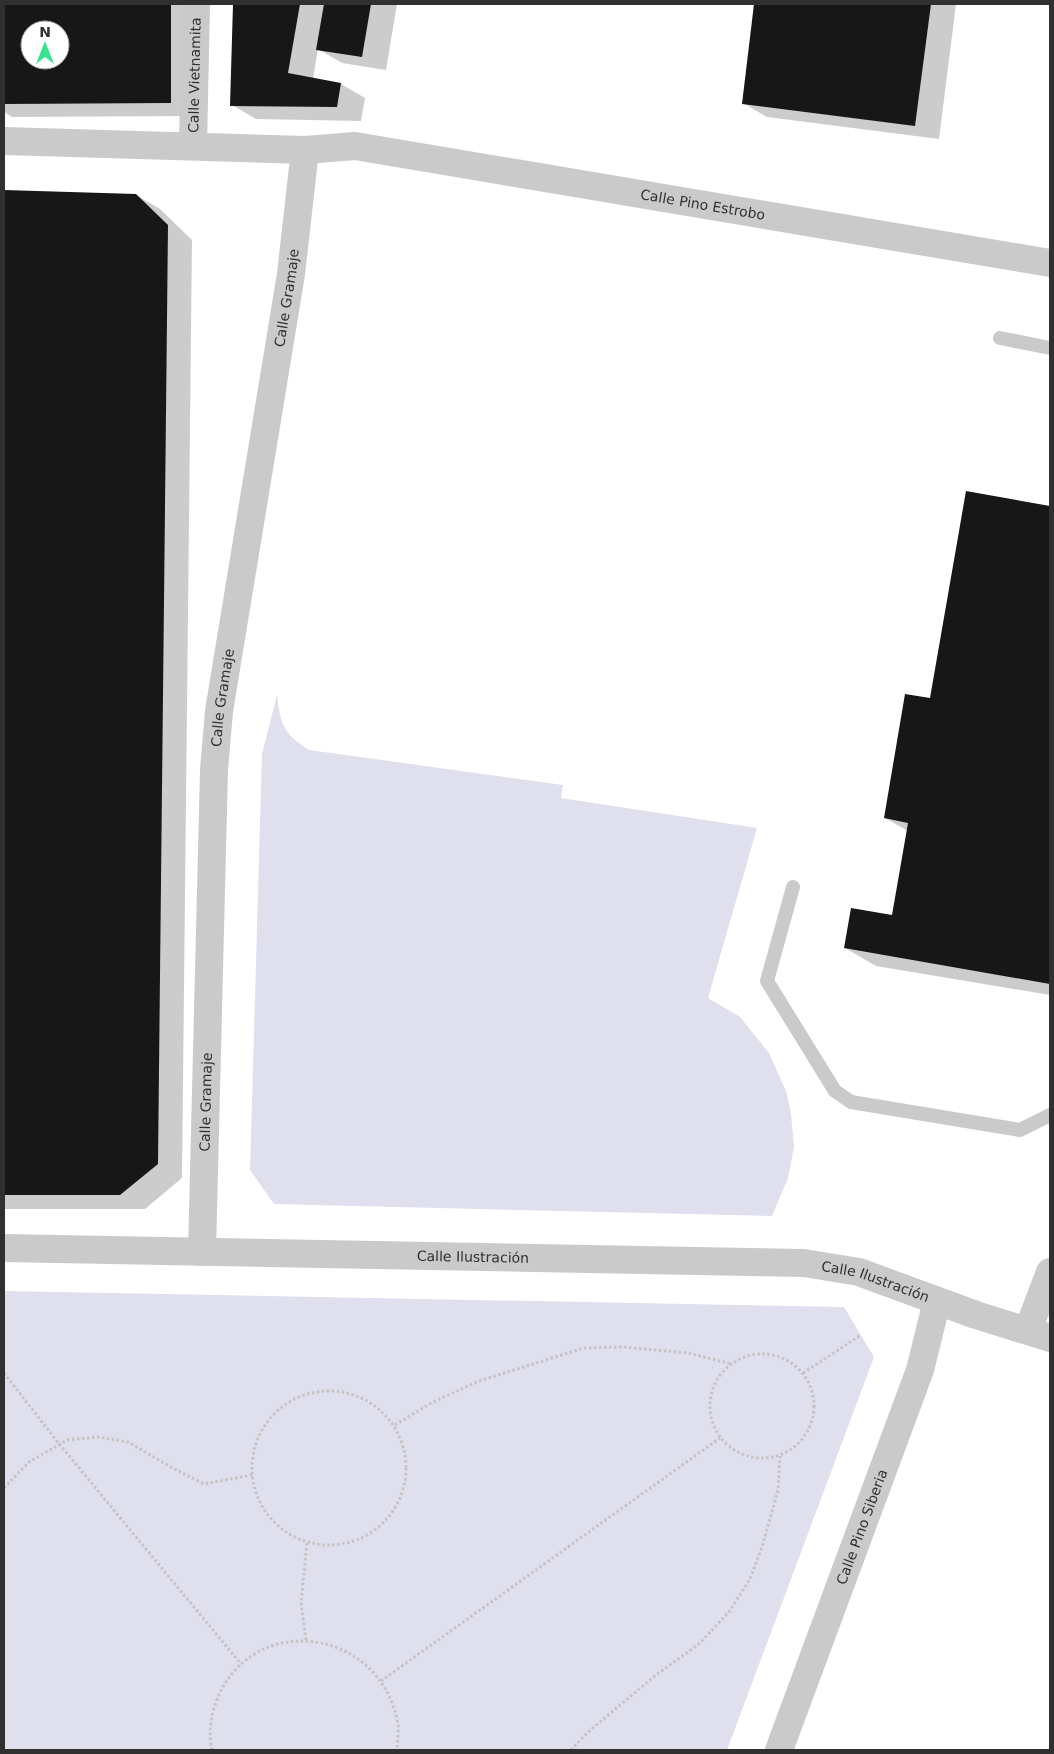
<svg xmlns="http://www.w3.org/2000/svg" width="1054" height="1754" font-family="'DejaVu Sans',sans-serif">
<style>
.green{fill:#dfdfed}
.shadow{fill:#0003;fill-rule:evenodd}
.building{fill:#171717;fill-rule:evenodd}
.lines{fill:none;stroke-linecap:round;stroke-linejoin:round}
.path{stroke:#c4c4c4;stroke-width:3;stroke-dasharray:2.5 2.5;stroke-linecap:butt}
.service{stroke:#cacaca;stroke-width:14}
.minor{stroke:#cacaca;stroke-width:28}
.labels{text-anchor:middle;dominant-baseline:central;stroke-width:5;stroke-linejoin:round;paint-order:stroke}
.street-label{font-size:14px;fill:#303030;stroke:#fff}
</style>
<rect width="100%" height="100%" fill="#fff"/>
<!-- green -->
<g class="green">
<path d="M277 695C281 726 283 733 309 750L563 785 561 798 757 828 708 998 740 1017 769 1053 786 1091 791 1114 794 1147 788 1178 772 1216 274 1204 250 1170 262 754Z"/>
<path d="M4 1291 844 1307 874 1357 727 1750H4Z"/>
</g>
<!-- shadow -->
<g class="shadow">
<path d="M4 4H195V116L12 117 4 112ZM30 30H60V60H30Z"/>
<path d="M234 4H397L386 70 342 63 318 49 313 79 341 84 365 98 361 121 256 119 232 105Z"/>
<path d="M756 4H956L939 139 767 117 743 103Z"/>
<path d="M4 191 136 195 160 209 192 240 182 1178 145 1209H4Z"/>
<path d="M967 493 1050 507V995L876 966 845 948 893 917 908 831 885 818 931 700Z"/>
</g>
<!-- building -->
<g class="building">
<path d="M4 4H171V103L4 104ZM30 30H60V60H30Z"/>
<path d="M233 4H300L288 73 341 83 337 107 230 106Z"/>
<path d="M324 4H371L362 57 316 50Z"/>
<path d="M754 4H931L915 126 742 104Z"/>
<path d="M4 190 136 194 168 225 158 1164 120 1195H4Z"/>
<path d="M966 491 1050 506V984L844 948 851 908 892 915 908 823 884 818 905 694 930 698Z"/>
</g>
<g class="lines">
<!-- path -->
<g class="path">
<circle cx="762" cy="1406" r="52"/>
<path d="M4 1373 60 1445 241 1664"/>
<path d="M803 1373 861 1335"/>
<circle cx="329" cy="1468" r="77"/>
<path d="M395 1425 431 1403 479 1381 584 1348 623 1347 688 1353 732 1364"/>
<path d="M4 1488 29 1462 67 1440 98 1437 128 1442 169 1466 204 1484 252 1475"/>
<path d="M306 1640 301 1603 307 1542"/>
<path d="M381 1681 720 1438"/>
<path d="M212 1750C208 1735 211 1716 216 1702 251 1609 381 1627 398 1724 399 1732 397 1742 397 1750"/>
<path d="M571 1750 588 1732 656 1675 699 1644 729 1612 750 1579 762 1547 778 1490 780 1456"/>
</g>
<!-- service -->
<g class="service">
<path d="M1000 338 1050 348"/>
<path d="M793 887 767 981 835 1091 851 1102 1020 1130 1050 1115"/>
</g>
<!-- minor -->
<g class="minor">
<path id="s1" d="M4 141 305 150 355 146 1050 263"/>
<path id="s2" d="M193 146 196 4"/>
<path id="s3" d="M4 1248 804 1263 859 1272 976 1315 1050 1338"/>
<path id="s4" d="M202 1252 214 770 219 711 291 274 305 150"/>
<path d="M1028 1330 1050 1272"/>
<path id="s5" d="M779 1750 920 1370 937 1301"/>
</g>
</g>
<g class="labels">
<!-- street labels -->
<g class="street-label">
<text stroke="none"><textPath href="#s2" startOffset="71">Calle Vietnamita</textPath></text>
<text stroke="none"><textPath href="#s1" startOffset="704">Calle Pino Estrobo</textPath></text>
<text stroke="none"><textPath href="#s4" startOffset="960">Calle Gramaje</textPath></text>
<text stroke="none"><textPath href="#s4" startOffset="555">Calle Gramaje</textPath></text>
<text stroke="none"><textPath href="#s4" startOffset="150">Calle Gramaje</textPath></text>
<text stroke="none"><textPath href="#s3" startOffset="469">Calle Ilustración</textPath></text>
<text stroke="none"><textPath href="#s3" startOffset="874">Calle Ilustración</textPath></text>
<text stroke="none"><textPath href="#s5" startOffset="238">Calle Pino Siberia</textPath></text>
</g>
</g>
<!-- border -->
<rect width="1054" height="1754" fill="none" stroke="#303030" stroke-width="10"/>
<!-- north arrow -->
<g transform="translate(45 45)"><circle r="24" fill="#ffffff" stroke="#acacac"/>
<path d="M0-4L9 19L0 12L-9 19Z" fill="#37e390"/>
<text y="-8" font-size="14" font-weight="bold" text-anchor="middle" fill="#303030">N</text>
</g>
</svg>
